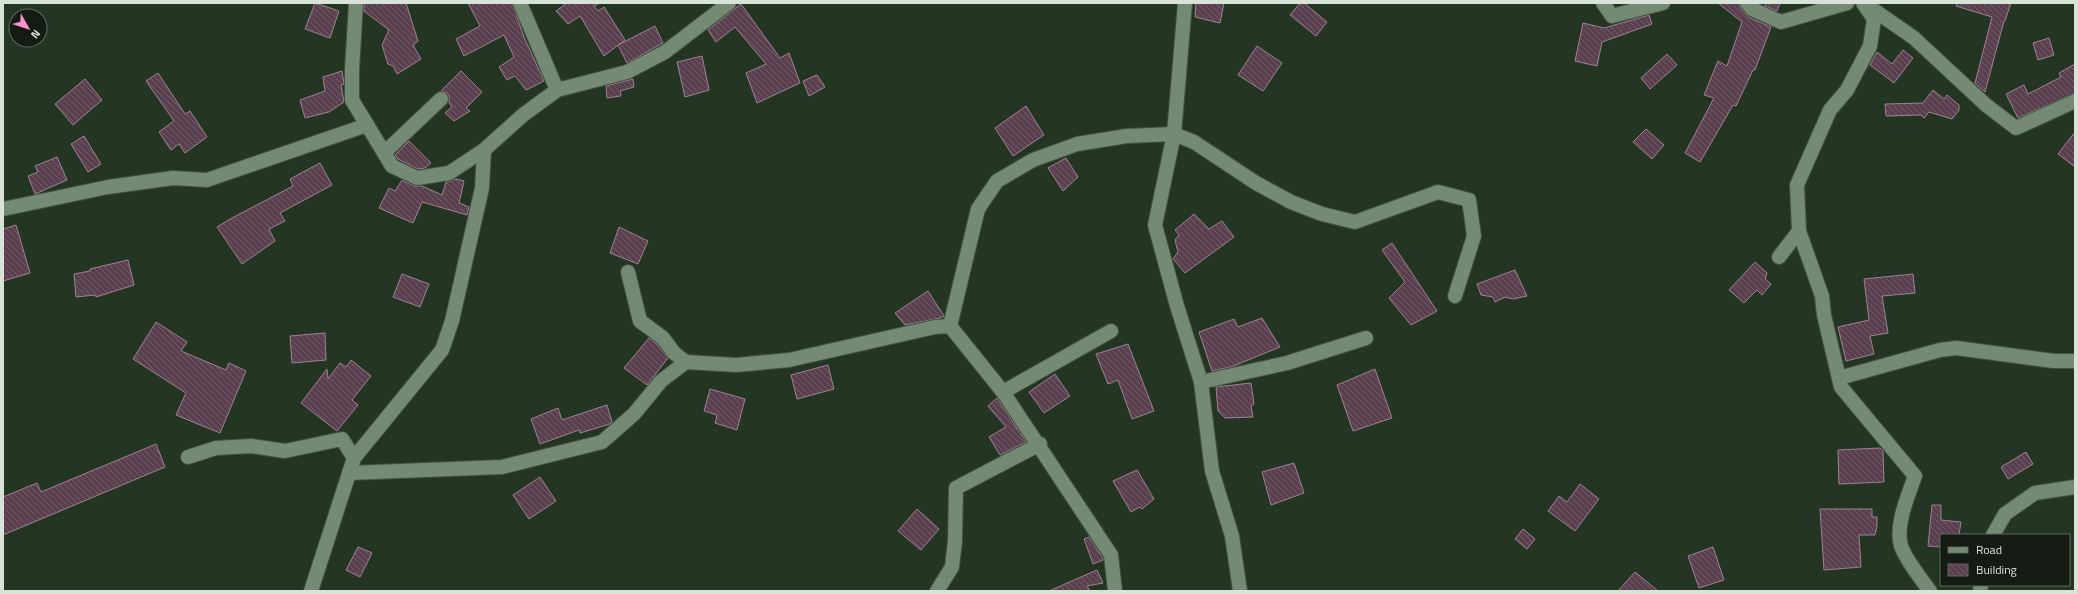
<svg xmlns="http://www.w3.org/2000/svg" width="2078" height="594" font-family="'Titillium Web',sans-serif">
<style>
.building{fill:url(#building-back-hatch);stroke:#9e8291}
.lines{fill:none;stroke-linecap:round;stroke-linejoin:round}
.street-casing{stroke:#415141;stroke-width:16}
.street{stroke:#758a74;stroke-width:14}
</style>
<defs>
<pattern id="building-back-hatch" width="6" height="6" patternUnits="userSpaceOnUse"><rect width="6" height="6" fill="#5a404e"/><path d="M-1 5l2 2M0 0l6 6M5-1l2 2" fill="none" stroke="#715b67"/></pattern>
</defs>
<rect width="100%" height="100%" fill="#243623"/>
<!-- building -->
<g class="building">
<path d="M315 3 339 11 330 38 305 29Z"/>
<path d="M364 3H406L418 41 413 45 421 59 397 74 393 66 388 64 382 45 389 30 364 11Z"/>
<path d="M468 3H512L524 37 544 81 526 90 515 76 507 80 499 67 514 57 504 35 464 56 456 39 480 26Z"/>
<path d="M567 3H600L594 6 598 11 604 7 625 40 604 56 580 16 568 24 556 11Z"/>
<path d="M1196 3H1224L1220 23 1195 17Z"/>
<path d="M1300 3H1304L1327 22 1316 36 1290 15Z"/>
<path d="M1718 3H1739L1740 8 1748 17 1771 27 1755 70H1753L1736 106 1733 105 1700 162 1685 153 1714 98 1704 95 1718 61 1727 66 1742 22Z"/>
<path d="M1766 3H1780L1777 11 1765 6Z"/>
<path d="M1957 3H2011L2005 21H2004L1985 92 1975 83 1992 17 1956 6Z"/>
<path d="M741 4 780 58 789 53 800 83 757 103 746 73 766 64 735 27 716 42 708 30Z"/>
<path d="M1649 15 1652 24 1602 42 1597 66 1575 61 1583 23 1604 28Z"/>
<path d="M655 26 663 43 627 63 618 45Z"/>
<path d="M2049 38 2054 55 2038 60 2033 43Z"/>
<path d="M1257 46 1282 63 1263 91 1238 75Z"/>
<path d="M1903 50 1913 58 1894 83 1870 65 1877 52 1892 64Z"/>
<path d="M1667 54 1677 65 1650 89 1641 78Z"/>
<path d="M702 56 709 90 685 97 677 62Z"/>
<path d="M2075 64V93L2018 118 2006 94 2024 85 2028 94 2061 77 2059 73Z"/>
<path d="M342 71 344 84 341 85 344 102 329 112 305 118 300 100 325 91 323 77Z"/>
<path d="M461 71 482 92 466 108 470 111 454 121 445 113 452 107 449 103V97L447 93 441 91Z"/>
<path d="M158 73 185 114 190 111 207 137 185 153 179 144 171 150 159 132 174 121 146 81Z"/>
<path d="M817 75 825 87 809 96 803 81Z"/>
<path d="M85 79 102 100 73 125 55 104Z"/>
<path d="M633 79 634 87 620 91 621 96 607 98 606 86Z"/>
<path d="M1933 90 1944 99 1947 95 1959 105V110L1952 119 1929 112 1924 118 1921 115 1886 116 1885 104 1923 103Z"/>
<path d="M1026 106 1044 135 1013 156 995 128Z"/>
<path d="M1646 129 1664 145 1652 159 1633 142Z"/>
<path d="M2075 132V167L2058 154Z"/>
<path d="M84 136 101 164 88 172 71 144Z"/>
<path d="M409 141 431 163 425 168 418 169 398 159 395 155Z"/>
<path d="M57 157 67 180 35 194 28 176 38 172 35 166Z"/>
<path d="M1066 158 1078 177 1063 191 1048 168Z"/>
<path d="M320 163 332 185 280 213 285 221 269 229 275 241 242 264 217 227 232 218 293 186 290 179Z"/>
<path d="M456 179 464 181 459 203 469 207 467 215 422 202 413 223 379 208 389 188 395 191 402 180 414 186H422L442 195 446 182Z"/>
<path d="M1194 214 1209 229 1222 221 1234 237 1185 273 1173 259 1178 252 1175 240 1179 235 1175 230Z"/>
<path d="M16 225 30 273 3 281V229Z"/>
<path d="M619 227 648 241 638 264 610 253Z"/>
<path d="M1392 243 1437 311 1411 325 1389 298 1405 282 1382 250Z"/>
<path d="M128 260 134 285 96 297 95 295 76 297 74 274 90 271V269Z"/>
<path d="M1755 262 1767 273 1765 279 1771 284 1762 295 1757 290 1744 303 1729 290Z"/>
<path d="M1515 270 1527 296 1513 299 1505 297 1495 302 1493 297 1481 295 1477 284Z"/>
<path d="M402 274 429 284 420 307 393 297Z"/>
<path d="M1913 274 1915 293 1882 296 1888 333 1870 336 1874 354 1846 361 1838 327 1869 320 1864 279Z"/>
<path d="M928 291 944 316 940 318 905 325 895 313Z"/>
<path d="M1262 318 1280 347 1231 367 1212 371 1199 332 1234 319 1238 327Z"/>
<path d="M156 322 187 342 181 351 226 370 229 363 246 371 220 433 176 415 186 393 133 359Z"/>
<path d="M325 333 326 360 292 363 290 336Z"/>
<path d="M649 338 657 344 668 358 647 385 624 368Z"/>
<path d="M1128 344 1154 411 1132 419 1118 380 1108 384 1096 354Z"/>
<path d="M351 360 371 376 352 400 358 405 337 431 301 403 327 369 328 379 340 363 346 367Z"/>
<path d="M828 365 834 389 797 399 791 375Z"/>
<path d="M1375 369 1392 418 1353 431 1337 385Z"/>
<path d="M1055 374 1070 396 1044 413 1029 392Z"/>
<path d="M1251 383 1254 404 1251 406 1253 417 1225 418 1218 411 1216 387Z"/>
<path d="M710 389 745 399 737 430 715 423 717 415 704 411Z"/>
<path d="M997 398 1026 442 1000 455 989 437 1006 427 988 406Z"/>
<path d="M607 405 612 422 610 424 580 433 579 430 540 444 531 419 558 408 562 420Z"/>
<path d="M156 444 165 467 3 535V497L37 483 41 492Z"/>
<path d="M1880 448 1883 451 1884 482 1839 484 1838 450Z"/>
<path d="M2026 452 2033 464 2008 479 2001 467Z"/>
<path d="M1294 463 1304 493 1271 505 1262 472Z"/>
<path d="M1137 470 1154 499 1142 509 1140 507 1131 512 1113 481Z"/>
<path d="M540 477 556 501 529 519 513 495Z"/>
<path d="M1580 484 1599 499 1575 531 1548 511 1559 496 1567 502Z"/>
<path d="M1932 505H1941V520L1961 522 1959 535H1941V547L1928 546Z"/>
<path d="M917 509 939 529 921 550 898 531Z"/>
<path d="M1820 509H1872V517H1877V526L1875 535H1859L1861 567 1824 570Z"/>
<path d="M1523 529 1535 539 1527 549 1515 539Z"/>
<path d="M1089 537 1103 558V560L1093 564 1084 539Z"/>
<path d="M358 547 372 553 360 577 346 570Z"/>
<path d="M1713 547 1724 580 1699 588 1688 556Z"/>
<path d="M1097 570 1103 583 1087 586 1090 591H1049Z"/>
<path d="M1635 572 1658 591H1618Z"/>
</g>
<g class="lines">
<defs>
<g id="street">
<path d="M356 3 352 70V100L392 166 417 178 449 173 484 150 523 115 557 90 627 72 665 52 729 3"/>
<path d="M520 3 557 90"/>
<path d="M1185 3 1174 134 1155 225 1177 306 1201 382 1287 363 1366 338"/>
<path d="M1603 3 1612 16 1663 3"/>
<path d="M1747 3 1752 9 1781 22 1847 3"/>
<path d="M1863 3 1874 19 1870 46 1847 90 1830 110 1797 185 1799 231 1822 296 1824 315 1841 387 1915 476C1908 496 1895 525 1901 546 1906 560 1921 579 1930 591"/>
<path d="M1868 6 1914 38 1986 105 2016 128 2075 101"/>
<path d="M384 153 441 99"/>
<path d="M3 209 108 187 173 178 207 180 367 125"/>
<path d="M1779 257 1799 231"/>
<path d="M628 272 640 321 663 338 674 353 686 362"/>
<path d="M950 326 978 209 997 181 1033 160 1077 144 1127 136 1174 134 1194 142 1256 183 1291 202 1322 214 1355 222 1438 192 1469 200 1474 236 1455 296"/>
<path d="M950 326 1003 392 1111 555 1115 591"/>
<path d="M1839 378 1940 350 1956 348 2054 361H2075"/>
<path d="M1201 382 1212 471 1232 536 1240 591"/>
<path d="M1003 392 1111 331"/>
<path d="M188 457 216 448 251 446 285 451 342 439 354 458"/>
<path d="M349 473 502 467 602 442 634 414 661 381 686 362 736 365 789 360 935 327 950 326"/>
<path d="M1993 535 2005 514 2035 493 2075 487"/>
<path d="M311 591 354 458 442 350 452 321 482 188 484 150"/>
<path d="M937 591 952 567 955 541 956 488 1040 444"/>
<path d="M1980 591 1981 585"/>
</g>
</defs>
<!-- street casing -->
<use href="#street" class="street-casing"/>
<!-- street -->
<use href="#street" class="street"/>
</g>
<!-- border -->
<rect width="2078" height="594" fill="none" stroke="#d7e3d7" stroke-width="8"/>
<!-- legend -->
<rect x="1940" y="534" width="130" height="52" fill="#131b13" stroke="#616b61"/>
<rect x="1948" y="547" width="20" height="6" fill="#758a74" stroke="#616b61"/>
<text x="1976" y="554" font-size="12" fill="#d7e3d7">Road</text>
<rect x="1948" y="564" width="20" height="12" fill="url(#building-back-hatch)" stroke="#616b61"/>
<text x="1976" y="574" font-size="12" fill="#d7e3d7">Building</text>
<!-- north arrow -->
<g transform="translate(28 28) rotate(129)"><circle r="19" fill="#131b13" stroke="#616b61"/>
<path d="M0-3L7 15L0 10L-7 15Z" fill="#f890cb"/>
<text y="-6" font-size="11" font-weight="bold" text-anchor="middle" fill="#d7e3d7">N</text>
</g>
</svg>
